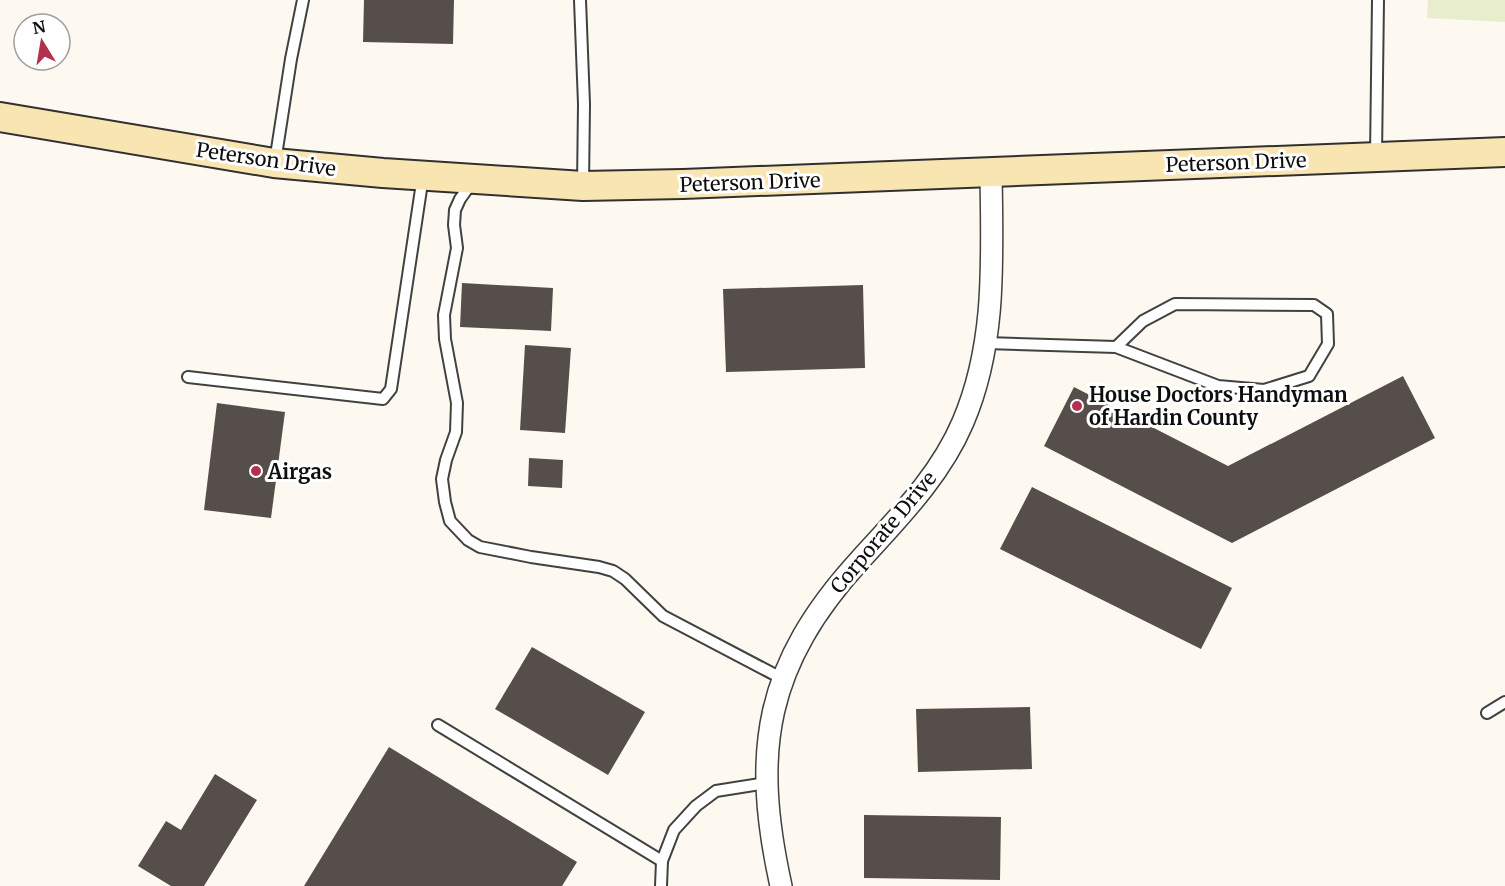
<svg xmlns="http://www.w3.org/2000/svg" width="1505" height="886" font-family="Merriweather,serif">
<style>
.pitch{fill:#e8eecd}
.building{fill:#564e4b}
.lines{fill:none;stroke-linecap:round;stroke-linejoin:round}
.lane-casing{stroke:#414141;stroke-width:14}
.street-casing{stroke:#414141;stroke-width:24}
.secondary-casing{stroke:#303030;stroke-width:32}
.lane{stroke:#fff;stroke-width:10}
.street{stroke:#fff;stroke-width:21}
.secondary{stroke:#f8e5b1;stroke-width:28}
.poi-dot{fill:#b3314c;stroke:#fff;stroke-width:2}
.labels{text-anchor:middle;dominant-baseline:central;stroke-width:6;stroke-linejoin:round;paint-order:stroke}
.street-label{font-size:20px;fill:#0e0e0e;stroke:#fff}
.poi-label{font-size:20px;font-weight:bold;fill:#0e0e0e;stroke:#fff;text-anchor:start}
</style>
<rect width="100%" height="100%" fill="#fef9f0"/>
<!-- pitch -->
<path class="pitch" d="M1428 0H1505V22L1427 18Z"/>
<!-- building -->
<g class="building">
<path d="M364 0H454L453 44 363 42Z"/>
<path d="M462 283 553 288 551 331 460 327Z"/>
<path d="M863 285 865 368 726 372 723 289Z"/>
<path d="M525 345 571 348 565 433 520 430Z"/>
<path d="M1403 376 1435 438 1232 543 1044 446 1074 387 1228 466Z"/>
<path d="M217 403 285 412 271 518 204 510Z"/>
<path d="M529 458 563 460 562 488 528 486Z"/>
<path d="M1032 487 1232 588 1201 649 1000 549Z"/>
<path d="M532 647 645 712 608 775 495 709Z"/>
<path d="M1030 707 1032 769 918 772 916 709Z"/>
<path d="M389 747 577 862 562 886H304Z"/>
<path d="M215 774 257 800 204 886H171L138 866 166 821 181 830Z"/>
<path d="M864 815 1001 817 1000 880 864 878Z"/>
</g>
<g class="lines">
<defs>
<g id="lane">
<path d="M580 0 584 104 583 186"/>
<path d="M1376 156 1378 0"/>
<path d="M275 162 291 59 303 0"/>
<path d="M473 181 460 199 455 210 454 225 457 248 444 315 445 339 457 403 456 432 446 460 442 479 445 502 450 521 468 540 480 547 531 557 599 567 613 571 625 579 663 616 783 679"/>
<path d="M986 343 1116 347 1218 386 1264 390 1309 376 1328 344 1327 314 1314 305 1175 304 1143 321 1116 347"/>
<path d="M188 377 383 399 391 389 423 176"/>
<path d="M1487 713 1505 702"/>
<path d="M438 725 662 861"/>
<path d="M661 886 662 861 674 830 696 806 716 791 766 783"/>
</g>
<path id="street" d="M781 886C751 750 765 664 860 560 899 517 940 476 963 422 997 343 992 257 991 172"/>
<path id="secondary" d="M0 117 274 163 383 173 583 186 683 184 1505 152"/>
</defs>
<!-- lane casing -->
<use href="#lane" class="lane-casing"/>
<!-- street casing -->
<use href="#street" class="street-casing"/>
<!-- secondary casing -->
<use href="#secondary" class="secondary-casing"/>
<!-- lane -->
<use href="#lane" class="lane"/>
<!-- street -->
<use href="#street" class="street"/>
<!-- secondary -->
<use href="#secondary" class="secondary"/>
</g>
<!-- markers -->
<g class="poi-dot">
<circle cx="1077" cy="406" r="6"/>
<circle cx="256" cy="471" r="6"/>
</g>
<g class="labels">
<!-- street labels -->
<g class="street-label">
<text transform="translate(266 159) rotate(8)">Peterson Drive</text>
<text transform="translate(1236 162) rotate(-2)">Peterson Drive</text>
<text transform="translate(750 182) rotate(-2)">Peterson Drive</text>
<text transform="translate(883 532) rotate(-50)">Corporate Drive</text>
</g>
<!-- poi labels -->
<g class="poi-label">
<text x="1089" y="394">House Doctors Handyman<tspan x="1089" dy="23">of Hardin County</tspan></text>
<text x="268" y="471">Airgas</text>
</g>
</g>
<!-- north arrow -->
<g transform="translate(42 42) rotate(349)"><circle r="28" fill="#ffffff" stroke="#9f9f9f" stroke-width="1.5"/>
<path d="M0-4.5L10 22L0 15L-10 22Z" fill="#b3314c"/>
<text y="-9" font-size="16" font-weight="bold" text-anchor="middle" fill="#0e0e0e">N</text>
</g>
</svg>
